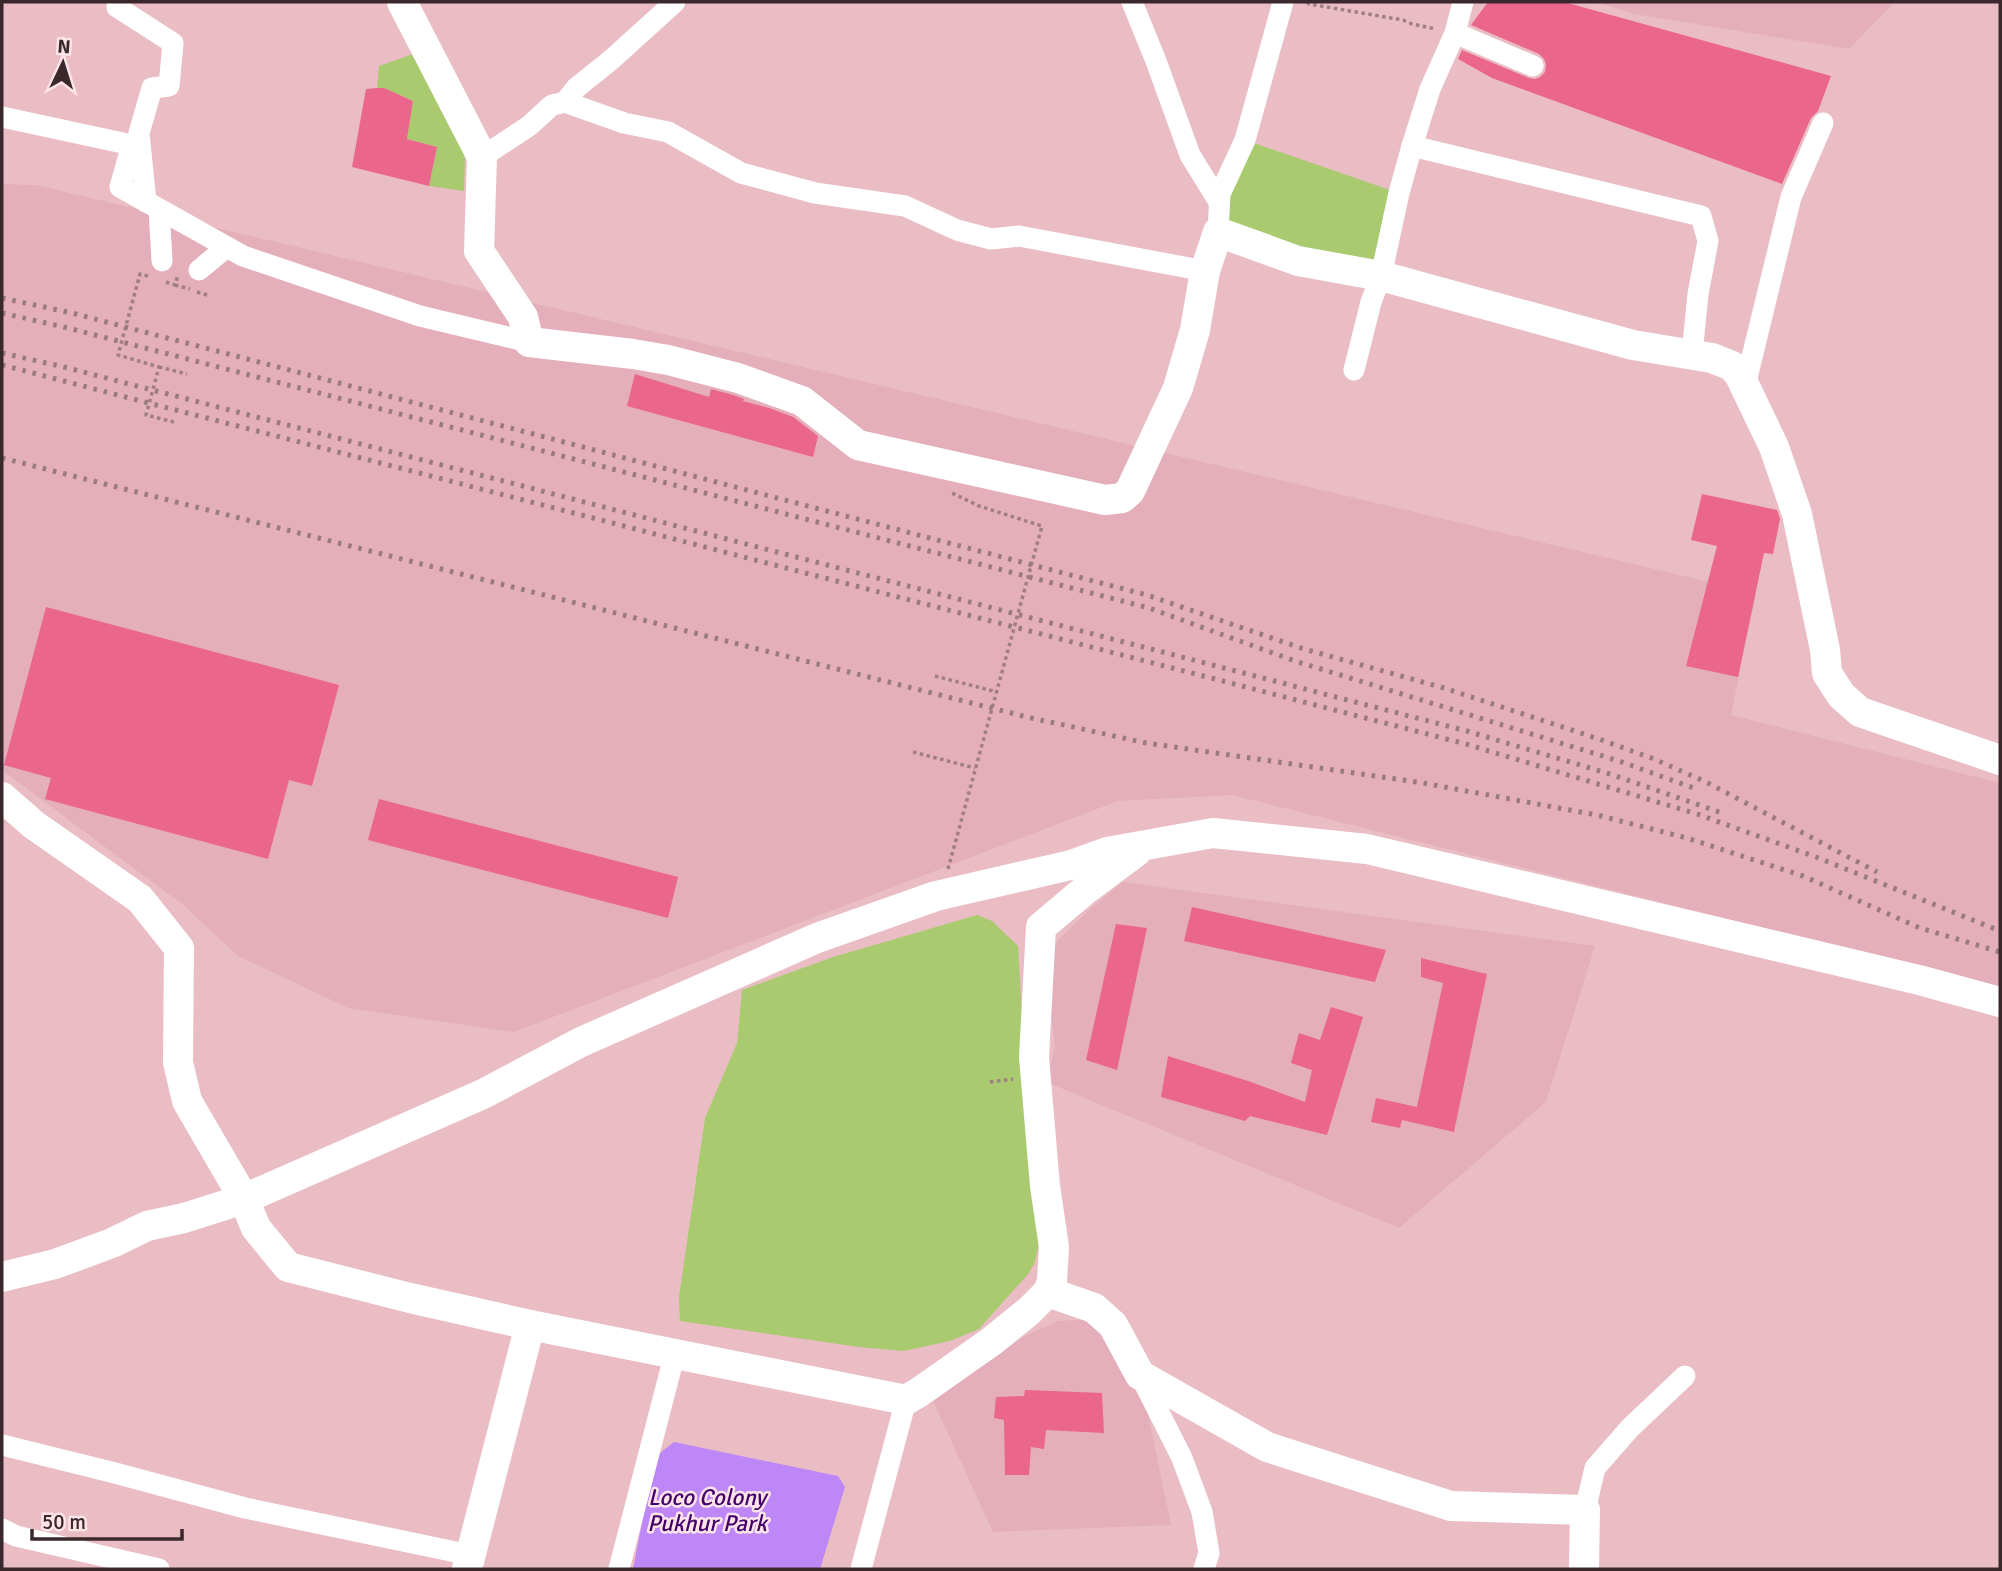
<svg xmlns="http://www.w3.org/2000/svg" width="2002" height="1571" font-family="Signika,sans-serif">
<style>
.built{fill:#e4afba}
.green{fill:#aaca70}
.water{fill:#be87f7}
.building{fill:#ea668a}
.lines{fill:none;stroke-linecap:round;stroke-linejoin:round}
.path{stroke:#a07e84;stroke-width:3.5;stroke-dasharray:3.5 3.5;stroke-linecap:butt}
.street{stroke:#fff;stroke-width:21}
.secondary{stroke:#fff;stroke-width:30}
.rail{stroke:#9a797f;stroke-width:5;stroke-dasharray:3.5 7;stroke-linecap:butt}
.labels{text-anchor:middle;dominant-baseline:central;stroke-width:5;stroke-linejoin:round;paint-order:stroke}
.water-label{font-size:23px;font-style:italic;fill:#43016c;stroke:#fce4e8}
</style>
<rect width="100%" height="100%" fill="#eabdc5"/>
<!-- built -->
<g class="built">
<path d="M1596 2H1895L1849 49 1634 14Z"/>
<path d="M2 184 36 185 1756 593 1731 715 2000 783V987L1232 795 1118 801 514 1032 348 1008 238 956 183 905 2 770Z"/>
<path d="M1123 882 1595 946 1546 1102 1399 1228 1046 1082 1055 1046 1046 978 1057 941 1091 908Z"/>
<path d="M1090 1319 1140 1375 1171 1525 993 1532 933 1401 1023 1337 1058 1321Z"/>
</g>
<!-- green -->
<g class="green">
<path d="M416 53 458 127 465 159 464 191 429 186 437 147 407 139 413 101 384 88H377L379 66Z"/>
<path d="M1245 140 1399 193 1381 276 1218 232Z"/>
<path d="M977 915 992 921 1018 946 1025 1065 1024 1115 1031 1141 1039 1242 1035 1262 1029 1273 979 1329 950 1341 904 1351 859 1347 680 1321 679 1297 705 1118 737 1043 742 990 833 957Z"/>
</g>
<!-- water -->
<path class="water" d="M674 1442 838 1476 845 1487 820 1569H633L655 1457Z"/>
<!-- building -->
<g class="building">
<path d="M1488 2H1564L1831 76 1818 111 1811 118 1782 184 1492 78 1458 59 1462 50 1529 78 1535 79 1540 77 1545 72 1546 64 1544 59 1539 54 1471 25Z"/>
<path d="M377 88H384L413 101 407 139 437 147 429 186 352 167 366 89Z"/>
<path d="M635 374 709 397 711 389 733 395 744 399 743 401 769 408 793 417 818 436 813 457 627 406Z"/>
<path d="M1702 494 1777 510 1780 519 1773 554 1764 553 1738 677 1686 666 1717 546 1691 540Z"/>
<path d="M46 607 339 685 312 786 289 780 268 859 45 799 51 778 4 765Z"/>
<path d="M379 799 678 877 668 918 368 840Z"/>
<path d="M1192 907 1386 950 1375 982 1184 941Z"/>
<path d="M1116 924 1147 928 1117 1070 1086 1060Z"/>
<path d="M1421 958 1487 974 1454 1132 1402 1120 1400 1128 1371 1122 1376 1098 1417 1107 1443 983 1421 977Z"/>
<path d="M1331 1007 1363 1017 1327 1135 1250 1116 1245 1121 1161 1097 1168 1056 1248 1081 1305 1102 1312 1070 1291 1063 1299 1033 1320 1040Z"/>
<path d="M1025 1390 1102 1393 1104 1433 1046 1430 1044 1449 1031 1447 1029 1475H1005L1004 1420 994 1418 996 1397 1024 1396Z"/>
</g>
<g class="lines">
<!-- path -->
<g class="path">
<path d="M1307 2 1309 4 1403 20 1412 24 1436 29"/>
<path d="M148 276 140 274 118 355 159 367 146 415 174 422"/>
<path d="M166 282 175 285 178 275"/>
<path d="M175 285 190 289"/>
<path d="M197 292 207 295"/>
<path d="M159 367 187 374"/>
<path d="M935 676 997 692"/>
<path d="M913 752 975 768"/>
<path d="M948 869 1042 526 979 506 950 492"/>
<path d="M990 1082 1013 1079"/>
</g>
<!-- street -->
<g class="street">
<path d="M118 2 117 7 173 43 169 86 152 88 139 133 146 202"/>
<path d="M1132 2 1156 61 1190 155 1219 202"/>
<path d="M1455 33 1533 66"/>
<path d="M565 102 576 88 611 60 675 2"/>
<path d="M2 117 132 145 120 187 243 256 420 316 529 342"/>
<path d="M1412 146 1701 216 1708 241 1698 294 1692 354"/>
<path d="M482 157 529 126 552 105 565 102 624 123 668 132 741 173 815 193 905 206 957 230 991 239 1019 236 1205 271"/>
<path d="M159 209 162 261"/>
<path d="M1218 232 1220 194 1245 140 1283 2"/>
<path d="M199 270 227 247"/>
<path d="M1354 370 1371 302 1381 276 1399 193 1412 146 1430 89 1455 33 1463 2"/>
<path d="M1745 386 1791 197 1823 123"/>
<path d="M1140 1375 1182 1458 1202 1512 1209 1553 1204 1569"/>
<path d="M2 1445 115 1473 245 1508 470 1555"/>
<path d="M1585 1510 1595 1468 1630 1428 1685 1376"/>
<path d="M2 1529 16 1536 159 1569"/>
<path d="M619 1569 675 1353"/>
<path d="M861 1569 906 1400"/>
</g>
<!-- secondary -->
<g class="secondary">
<path d="M402 2 482 157 479 251 523 317 529 342 633 354 668 360 738 378 802 401 858 445 1105 500 1122 498 1130 491 1178 388 1195 330 1205 271 1218 232 1298 261 1381 276 1633 345 1712 358 1732 366 1739 374 1774 447 1797 514 1825 650 1827 673 1841 695 1860 712 2000 760"/>
<path d="M2 797 34 825 140 899 179 948 178 1062 187 1101 244 1199 256 1228 288 1267 410 1298 530 1325 906 1400 918 1393 992 1341 1029 1311 1048 1292 1052 1281 1054 1247 1045 1186 1034 1057 1041 927 1085 890 1136 852"/>
<path d="M2 1277 55 1264 112 1243 147 1226 184 1218 244 1199 483 1094 581 1042 817 938 936 896 1071 865 1107 852 1213 833 1367 849 1919 980 2000 1002"/>
<path d="M1048 1292 1094 1308 1113 1325 1140 1375 1267 1447 1451 1506 1585 1510 1584 1569"/>
<path d="M467 1569 530 1325"/>
</g>
<!-- rail -->
<g class="rail">
<path d="M2 298 72 313 1147 595 1304 649 1444 688 1599 739 1654 759 1706 782 1877 872"/>
<path d="M2 313 68 328 1149 608 1295 661 1619 761 1699 790"/>
<path d="M2 353 60 366 1467 731 1610 774 1722 813"/>
<path d="M2 365 1466 744 1697 814 1816 857 2000 931"/>
<path d="M2 458 1027 717 1146 743 1423 783 1597 815 1687 838 1803 876 1920 928 2000 952"/>
</g>
</g>
<g class="labels">
<!-- water labels -->
<g class="water-label">
<text x="707" y="1497">Loco Colony<tspan x="707" dy="26">Pukhur Park</tspan></text>
</g>
</g>
<!-- border -->
<rect width="2002" height="1571" fill="none" stroke="#3a282c" stroke-width="7"/>
<!-- north arrow -->
<g transform="translate(63 63) rotate(4)" stroke="#fce4e8" stroke-width="5" paint-order="stroke">
<path d="M0-5L12 26L0 18L-12 26Z" fill="#3a282c"/>
<text y="-10" font-size="19" font-weight="bold" text-anchor="middle" fill="#3a282c">N</text>
</g>
<!-- scale -->
<path d="M32 1529v10h150v-10" fill="none" stroke="#3a282c" stroke-width="3.5"/>
<text x="42" y="1529" font-size="21" fill="#3a282c" stroke="#fce4e8" stroke-width="5" paint-order="stroke">50 m</text>
</svg>
